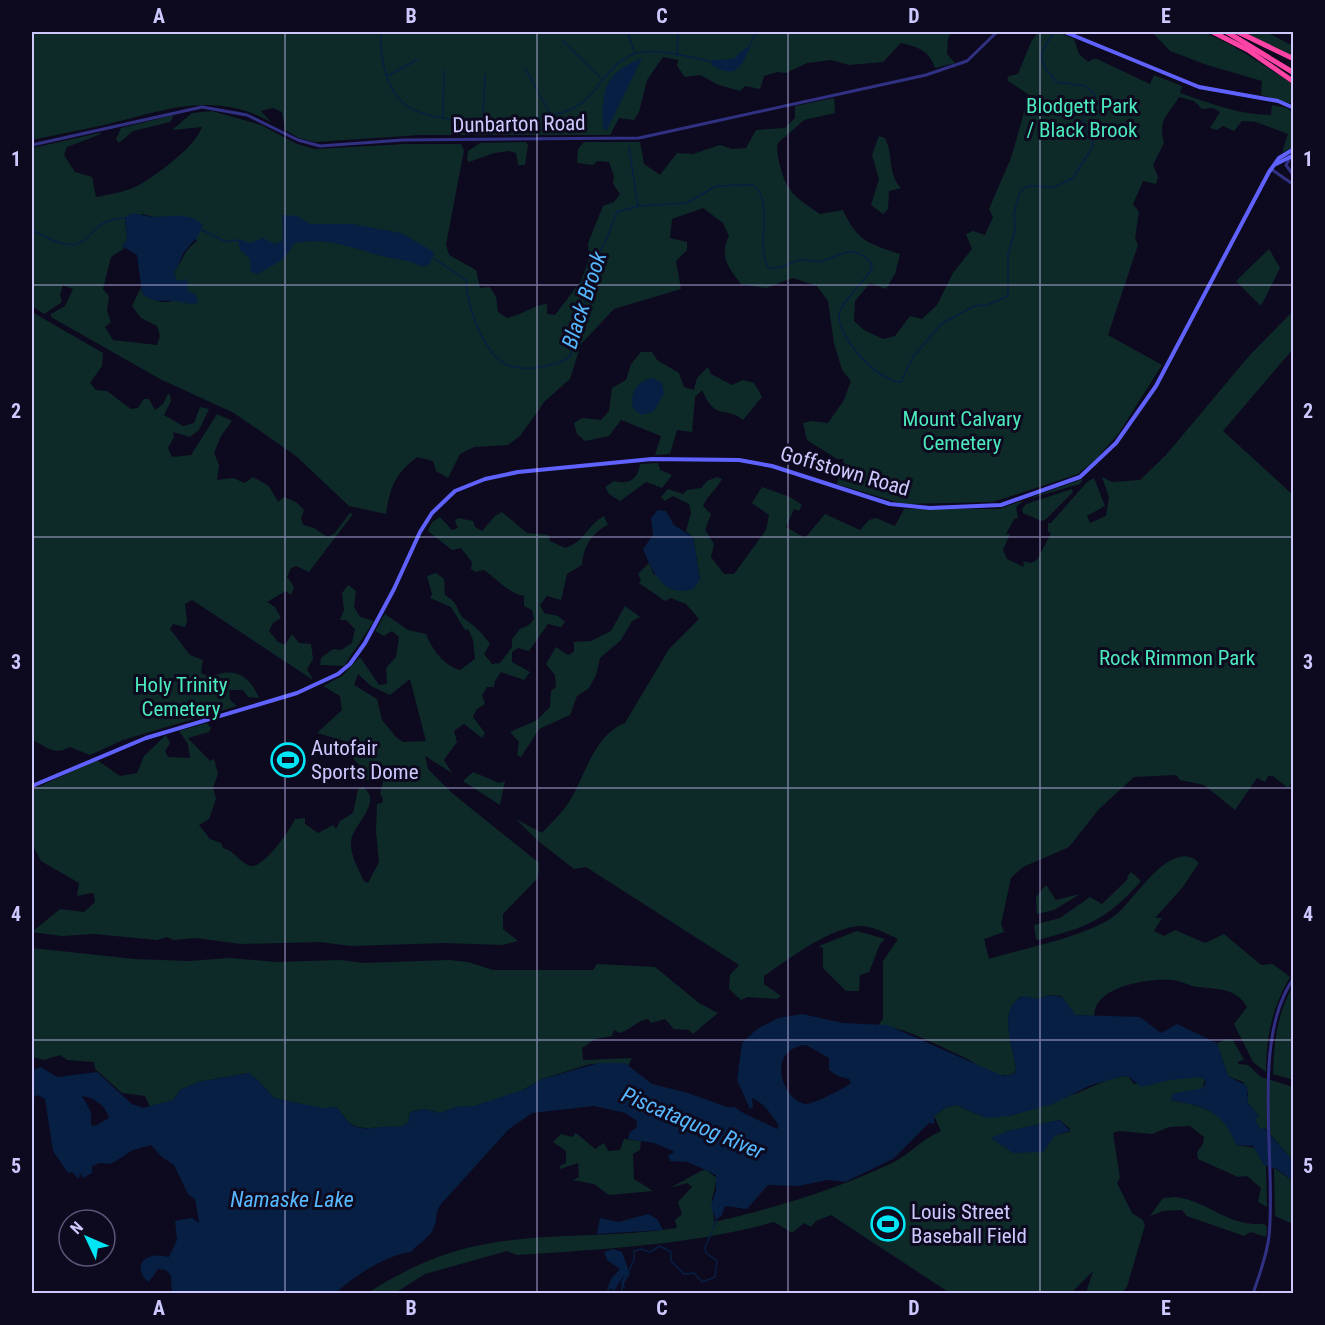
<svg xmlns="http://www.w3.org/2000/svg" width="1325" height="1325" font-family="'Roboto Condensed',sans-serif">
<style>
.green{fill:#0d2a28;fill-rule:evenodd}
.water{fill:#071f42;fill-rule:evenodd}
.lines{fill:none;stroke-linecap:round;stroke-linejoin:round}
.stream{stroke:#071f42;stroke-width:1.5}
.tertiary{stroke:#313183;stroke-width:3}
.secondary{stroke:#6062ff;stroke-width:4}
.motorway{stroke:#ff44a5;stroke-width:5}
.grid{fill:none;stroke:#cdc9ff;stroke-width:1.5;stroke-opacity:0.55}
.labels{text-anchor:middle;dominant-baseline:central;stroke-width:6;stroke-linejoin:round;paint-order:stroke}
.park-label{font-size:21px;fill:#4be9bb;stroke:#0d0a1f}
.street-label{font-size:21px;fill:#cdc9ff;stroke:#0d0a1f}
.poi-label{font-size:21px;fill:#cdc9ff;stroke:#0d0a1f;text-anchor:start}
.water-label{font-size:22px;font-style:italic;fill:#57b8ff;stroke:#0d0a1f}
.neatline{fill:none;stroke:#cdc9ff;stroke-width:2}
.grid-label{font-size:20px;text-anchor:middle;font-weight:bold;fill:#cdc9ff}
</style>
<rect width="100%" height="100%" fill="#0d0a1f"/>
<!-- green -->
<g class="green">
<path d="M32 32H951L948 39 947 54 955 63 935 68C929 50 918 47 901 43L883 62 849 65 831 60 807 63 786 73 777 72 764 76 760 89 745 86 740 91 719 85 700 75 685 77 677 66 678 60 663 57 647 80 639 112 634 120 619 118 610 135H420L315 142 299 138 285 130 282 112 273 108 261 111 271 122C211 89 161 112 100 126 77 131 54 135 32 140Z"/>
<path d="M1038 32H1058L1074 39 1079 54 1088 62 1093 59H1097L1150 84 1154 75 1182 86 1180 93C1209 103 1240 115 1271 115L1272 105 1287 108 1293 113V147L1282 153 1288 134 1256 122 1242 121 1234 131 1223 126 1217 130 1210 128 1220 112 1213 108 1202 109 1194 101 1179 97C1167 117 1158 119 1164 143L1153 165 1158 177 1156 184 1143 181 1133 204 1139 212 1135 238 1138 245 1108 335 1162 365 1119 433 1097 458 1078 474 993 502 903 504 837 484 844 459H837L807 440 803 423 812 421 828 423 844 400 851 381 842 370 834 343 828 301 817 286 793 278 766 288 741 284C728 267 719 256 729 236L723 223 703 208 672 219 670 238 687 242V250L676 261 681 289 614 309 581 344 570 379 545 401 520 436 508 445 474 447 460 454 448 478 436 471 433 461 417 457C395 474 390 487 386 514L349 506 296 456 234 413 160 379 51 317V314L65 306 73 289 63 285 60 294 62 302 44 314 32 306V148L99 133 101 134 67 147 64 155 75 172 92 177 96 197C111 194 127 192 141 184 160 172 195 147 202 127L172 130 192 113 212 111 261 125 297 144 315 149 405 144H461L464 150 446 245 449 255 476 270 480 288 490 287 496 297 498 312 507 318C522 315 534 305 547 304V314L555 315 581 281 589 259 588 243 603 206 614 202 620 194 613 184 614 176 609 162 597 161 593 165 577 163 578 149 584 142H640L644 164 660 175 677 153 693 154 720 145 732 149 746 148 756 130 785 128 795 118V106L834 98 835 113 804 120 778 143C776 149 778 155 779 162 786 192 795 197 820 214L843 210C857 241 869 244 900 254L895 274 886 289 870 283 855 301 854 321 864 330 883 339 895 336 910 316 922 319 937 305 953 273 972 249 966 234 973 231 985 235 993 217 989 209 1011 158 1029 95 1007 80 1009 76 1018 74 1031 42ZM143 214 154 217 183 216 197 241C184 250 183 260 174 272L177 281 188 291C169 307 163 304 142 294L141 287 132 306 141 318 157 326 160 336 157 345 113 340 105 327 111 322 107 311 109 296 103 289 111 257 125 248 122 246 127 240 125 220Z"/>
<path d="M1152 32C1168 31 1184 30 1199 32 1219 34 1273 71 1292 84L1293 104 1261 95 1262 81 1207 65 1170 51Z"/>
<path d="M1243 32H1266L1293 46V56Z"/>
<path d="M174 115 170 122 133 131 119 143 116 139 121 128Z"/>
<path d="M879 136 885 138C894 155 887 173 901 188L889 191 888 209 883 214 871 205 879 179 872 155Z"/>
<path d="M526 142 528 145 525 165H518L516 153 509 151 494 153 469 162 467 160 468 151 480 143Z"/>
<path d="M1269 249 1280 268 1261 306 1236 281Z"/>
<path d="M1293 311V349L1223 431 1293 495V782L1288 788 1273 776H1268L1265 782 1257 778 1235 810 1204 785 1180 780 1176 775 1134 777 1099 809 1069 847 1023 867 1011 878 1001 924 1004 932 984 939 989 959C1024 948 1092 936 1118 913 1136 897 1173 836 1199 863L1182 888 1155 918H1162L1154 931 1164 936 1175 930 1205 943 1224 934 1261 965 1273 964 1290 977C1272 1008 1266 1037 1266 1072L1253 1062 1234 1024 1247 1007C1237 988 1216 989 1198 987 1189 986 1180 980 1171 980 1149 978 1094 986 1094 1016L1075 1015 1061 996 1049 995 1038 999 1020 997C997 1015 1014 1046 1016 1069L1013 1074C993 1080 978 1063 961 1056 935 1044 907 1028 878 1025L883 1019V961L898 939C887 934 875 927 863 926 832 925 789 959 764 976V984L781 996 776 999 747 997 741 1000 729 989 730 975 739 965 586 867 574 869 537 840 516 819 542 833C550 824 560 815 567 805 585 779 592 736 625 723L669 649 699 619 686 604 671 598 665 601 639 583 641 580 638 574 649 563 654 575 700 578 693 537 686 531 691 513 689 504 673 496 665 501 661 497 668 489 683 494 687 490 701 488 707 481 717 477 722 479C716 490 707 496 703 506L711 514 705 530 714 544 711 557 724 574H734L766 530 769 515 752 503 762 487 790 497 802 505 799 511 794 509 786 527 805 538 825 514 860 530 869 520 876 518 895 526 904 509H999L1083 479 1080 484 1024 500 1016 507 1018 518 1014 519 1006 534H1010L1003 550 1007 559 1024 567 1023 561 1031 563 1037 560 1051 533 1048 532V523H1051L1087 482 1094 478 1105 506 1087 516 1090 523 1106 516 1109 497 1102 477 1112 482 1140 480 1166 455 1249 356Z"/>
<path d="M32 312 103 353 102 366 90 383 96 390 107 391 131 409 138 408 144 399H149L155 410 163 404 168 394 170 395 171 401 164 415 183 426 194 423 200 407 209 409 199 430 190 437 173 432 174 437 168 448 172 457 191 455 217 414 232 421 221 436 214 453 219 465 217 480 233 478 245 483 253 477 269 486 278 502 284 497 296 502 304 510 301 518 303 525 314 528 327 537 334 534 350 513 353 514 309 572 296 566 291 568 287 577 294 587 291 595 286 591 267 602 275 607 281 618 273 623 269 631 278 642 285 645 292 634 299 643 311 644 313 659 307 669 313 680 192 600 185 604 187 621 185 627 173 624 170 629 190 655 203 660 201 673 211 677C234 666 250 676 259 698L248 697 243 690H229L230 700 237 706 123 740 90 755 70 747C53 756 48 747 32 740Z"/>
<path d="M641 352H652L657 360 679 373 684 387 694 390 697 378 708 367 711 374 732 385 743 380 754 383 762 397 743 420C726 405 716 423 702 390L695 397 692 432 677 430 670 454 655 455 661 436 621 420 609 436 585 441 577 434 574 423 582 418 601 420 609 411 612 388 626 380 631 364Z"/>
<path d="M658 463 660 470 672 475 662 488 646 482 620 501 609 494 605 487 614 481C628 485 638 480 640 464Z"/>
<path d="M1072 489 1073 492 1046 519 1042 521 1023 513 1022 509 1026 504Z"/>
<path d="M502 512 527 533 549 535 550 541 565 548C585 542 586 526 604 516L608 525C591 533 583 548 582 565L567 574 561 600 547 596 540 605 544 613 558 616 565 622 561 627 548 624 529 651 518 648 512 652V662L530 672 524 680 501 672 495 681 494 687H487L482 695 485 704 477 709 473 717 485 733 482 738 464 724 454 731 457 742 444 760 452 773 425 756 428 769 452 793 539 863 538 878 503 914V929L518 941 502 945 445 943 351 946 320 942 241 944 195 938 174 940 167 937 157 940 94 934 62 936 32 932 60 909 84 912 95 902 94 894 91 893 77 896 79 883 41 861 32 844V790L97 760 120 776 137 773 144 756 166 735 170 743 165 751 168 757 190 758 188 744 179 731 207 723 211 728 209 732 188 738 210 761 214 759 218 774 213 788 216 799 209 819 199 825 210 839 221 843 223 848C235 851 241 864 251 866 264 868 290 830 295 819L305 818V824L318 833 333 825 336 829 340 821 353 813 358 789 363 787C384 802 353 824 351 841 350 855 358 868 364 881L368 883 379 862 376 832 377 804 382 803 383 798 380 794 385 774C376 776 370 785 361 777L359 765 348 753 357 752 355 740 348 742 317 733 342 710 340 696 323 686 342 676 360 657 379 685 387 684 386 668 396 657 399 637 392 631 384 636 375 631 385 614 408 630 426 634C432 649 443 665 460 670L475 659 473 640 468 629 465 630 451 607 430 598 432 594 427 576 436 573 444 579 445 595C461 604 456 614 466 620 476 627 483 634 490 644L484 654 492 664 500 663 512 647V639L520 629 529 625 534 619 532 610 524 606V596C507 592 498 580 484 570L475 572 471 569 472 562 461 548 452 550 428 531 432 522 440 517 452 530 458 528 455 521 458 518 473 521 475 527 482 531 495 516ZM358 674 371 686 390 695 410 679 426 741 403 742 396 737 382 720 377 699 354 685Z"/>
<path d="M348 585 356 591 354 607 360 617 374 621 344 666 320 665 321 658 333 649 341 650 352 643 355 629 346 620H340L344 610 342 593Z"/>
<path d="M625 606 640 617 632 621 621 640 600 658 596 675 589 688 577 696 570 715 539 729 521 757 517 755 519 742 510 732 537 720 550 707 551 691 556 687 555 675 546 664 556 647 568 655 574 652V642L591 641 611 631Z"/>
<path d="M473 772 499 783 505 781 500 805 463 781Z"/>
<path d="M1131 872 1141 881C1107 920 1087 927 1038 940L1036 939 1034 925 1060 918 1090 897 1102 904 1128 879 1127 877Z"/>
<path d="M1046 885 1056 900 1080 894 1054 910 1037 914 1036 897Z"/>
<path d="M857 931 885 939 880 944 869 972 860 975 859 991H846L823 968V948L819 946Z"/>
<path d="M32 948 134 959 188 961 230 958 277 962 340 960 364 963 449 960 468 962 493 970H593L597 964 655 967 699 1003 718 1013 693 1034 689 1030 674 1029 665 1019 651 1023 648 1019C636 1021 631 1030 619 1033L614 1030 612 1036 595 1039 582 1048 583 1060 632 1058 628 1066 620 1063 590 1064 542 1079 519 1092 474 1106 456 1107 440 1113 424 1109 410 1112 408 1123 402 1127C389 1126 362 1131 353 1125 345 1121 342 1112 336 1107L323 1109 274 1098 258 1080 248 1073 198 1082 180 1090 173 1100 150 1107 145 1096 122 1093 95 1069 94 1062 67 1060 60 1055 44 1060 32 1057Z"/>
<path d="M1293 986V1080L1273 1074C1274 1043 1277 1013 1293 986Z"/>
<path d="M1227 1039 1233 1040 1244 1060 1237 1062 1239 1064 1248 1065 1261 1077 1293 1087V1161L1265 1128 1260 1130 1255 1118 1259 1116 1248 1103V1092L1243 1082 1228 1076 1217 1043Z"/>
<path d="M1128 1076 1134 1084 1198 1076 1205 1079 1203 1088 1171 1100C1198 1105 1231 1112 1236 1145L1256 1148 1266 1166 1267 1207 1258 1202 1261 1188 1247 1176 1238 1177 1198 1159 1197 1152 1203 1144 1204 1137 1190 1126 1169 1127 1152 1134 1119 1131 1113 1133 1120 1178 1117 1183 1132 1213 1143 1220 1145 1225 1127 1287 1121 1293H1086L1093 1271 1071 1293H950L831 1215 816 1221 811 1227 804 1223 792 1233 774 1222C690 1245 604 1249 517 1255L507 1251 425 1274 395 1293 366 1294C399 1273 433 1256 471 1247 538 1231 609 1239 677 1228L675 1220 682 1214 678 1202 692 1187 687 1183 670 1188 701 1171 706 1170 717 1178 712 1199 714 1222C778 1207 832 1191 892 1163 909 1155 920 1140 941 1131L934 1116 945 1108 956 1105 979 1115 1010 1116 1080 1092 1109 1079ZM1060 1120 1070 1129 1069 1132 1055 1135 1045 1149 1008 1131Z"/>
<path d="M576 1133 595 1149 604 1143 608 1151 620 1150 624 1139 641 1141 640 1150 633 1154 634 1179 653 1191 609 1195 594 1184 573 1180 579 1177 578 1163 560 1169V1166L566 1163V1151L553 1142 561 1134 572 1137Z"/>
<path d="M1274 1168 1293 1181V1224L1275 1216Z"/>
<path d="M1176 1197C1213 1203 1225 1226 1264 1224L1267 1227 1266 1237 1251 1232 1244 1236 1187 1216 1182 1210 1163 1211 1150 1216 1163 1198Z"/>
</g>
<!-- water -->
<g class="water">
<path d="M747 47 750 48C739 71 736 78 711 65L713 60 733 59Z"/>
<path d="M642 58 607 130 603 129C602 89 602 75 642 58Z"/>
<path d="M133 213C139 214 146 216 152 217 169 217 191 211 203 225 197 241 195 238 186 250 181 255 180 264 174 272L177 281 187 279 188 291 196 295 198 303C188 305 184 302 175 301 161 300 154 303 142 294L137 255 122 246 127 240 125 217Z"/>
<path d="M282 215 297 216 310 224H352L401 233 434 252 430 264 422 267C410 259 395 260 382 256 352 248 327 237 295 243L282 260 258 274 251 272 250 259 240 250 238 239 250 243 263 238 275 244 283 240Z"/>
<path d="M653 378 662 383 664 394 653 412 641 415 633 408C629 393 638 380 653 378Z"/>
<path d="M658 510 666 511 674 525 693 537 700 579 694 589C663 598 653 573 643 549L653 535 651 518Z"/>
<path d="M1049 995 1062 997 1076 1015 1140 1017 1161 1033 1177 1024 1217 1043 1228 1076 1247 1086 1248 1103 1259 1116 1255 1119 1260 1129 1264 1128 1293 1161V1181L1277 1169 1264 1165 1253 1146 1236 1145C1224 1111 1204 1106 1171 1100L1172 1094 1203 1088 1206 1082 1202 1077 1170 1080 1141 1087 1128 1076 1120 1077 1091 1085 1053 1104 1010 1116 986 1118 956 1105 945 1108 934 1116V1124L929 1123 893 1159 845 1182 828 1180 798 1186 768 1185 747 1209 725 1206 722 1215 716 1220 711 1206 716 1190V1175L688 1162 670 1161 668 1155 675 1152 654 1143 628 1139 630 1132 636 1128 637 1121 625 1113 594 1106 532 1113 508 1130 441 1204C434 1213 438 1218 434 1227 431 1238 418 1243 411 1252 388 1254 352 1277 336 1293H172L171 1276 166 1270 158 1269 149 1282C140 1276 136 1262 149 1257 155 1254 163 1256 169 1257L177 1240 175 1221 192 1218 199 1223 195 1199 188 1194 174 1165 162 1157 151 1145 133 1150 111 1164 100 1163 92 1166V1173L83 1178 80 1173 79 1179 72 1172 68 1173 53 1151 45 1099 38 1095 32 1098V1070L41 1067 57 1077 97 1072 132 1104 143 1108 173 1100 180 1090 198 1082 249 1073 258 1080 274 1098 322 1108 336 1107C342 1112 345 1120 352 1125 365 1133 385 1124 400 1127L408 1123 410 1112 424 1109 440 1113 456 1107 474 1106 525 1089 542 1079 599 1063H625L652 1084 688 1093 727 1107H735C740 1113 768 1124 777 1129L779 1126C772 1115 763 1102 752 1098L753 1107 750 1109 737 1080 742 1043 757 1029 778 1018 802 1014 843 1023 887 1025 1003 1076 1014 1074 1016 1069C1014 1048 995 1008 1024 996L1038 999ZM806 1045 829 1058V1070L838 1076 849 1079 851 1083C845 1088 812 1105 805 1104 781 1099 766 1049 806 1045ZM82 1096C94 1097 106 1106 109 1118L95 1126 91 1125V1112Z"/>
<path d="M1060 1120 1070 1131 1055 1135 1043 1152 1013 1153 991 1138 1008 1131Z"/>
<path d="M648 1214 657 1219 663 1230 597 1234 600 1218 619 1222Z"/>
<path d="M613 1249 622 1252 630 1274 624 1283 625 1290 621 1283 624 1275 615 1289 616 1293 611 1288 606 1293 611 1279 620 1269 607 1260 604 1252Z"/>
</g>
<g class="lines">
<!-- stream -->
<g class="stream">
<path d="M381 32C380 55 385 87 403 103 433 129 543 125 576 107 599 94 609 58 641 52 660 49 695 58 714 62"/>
<path d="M627 32 635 53"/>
<path d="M563 41 601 78"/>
<path d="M749 47 756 32"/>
<path d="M677 55 678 32"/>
<path d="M525 68 551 115"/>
<path d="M387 76 417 60"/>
<path d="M443 117 444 71"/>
<path d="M483 119 485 74"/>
<path d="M629 148 638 206"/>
<path d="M32 230C100 269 77 218 126 218"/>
<path d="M202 230 226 242 238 240"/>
<path d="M432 257 466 280C467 305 482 350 504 363 513 369 531 369 541 367 551 365 564 363 571 355L576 328 586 299 588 273 606 241 617 212 638 206 686 203 717 186 753 185C775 200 755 246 768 267 779 272 789 262 800 260 807 259 816 263 823 261 842 255 851 243 871 262L872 269C865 280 840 304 839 315 838 338 878 382 901 382L913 357 941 324 974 306 987 305 1008 296V254L1015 230 1014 213 1020 192 1027 186 1055 187 1073 178 1092 148 1093 141C1082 123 1077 119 1095 105V95L1085 86 1057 82C1036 61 1038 53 1055 32"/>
<path d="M713 1229 717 1218"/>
<path d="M629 1271 634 1260V1251L641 1249 650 1252 660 1246 671 1252V1261L684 1274 694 1273 702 1282 715 1277 717 1261 706 1253 705 1247 712 1232"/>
<path d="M622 1294V1285"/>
</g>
<!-- tertiary -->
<g class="tertiary">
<path d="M32 145 202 107 247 115 298 140 320 146 403 140 639 138 926 75 967 61 997 32"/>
<path d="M1290 158 1286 165 1294 176"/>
<path d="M1271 169 1294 185"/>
<path d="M1253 1294C1259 1275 1267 1256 1269 1236 1277 1163 1250 1038 1294 978"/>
</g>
<!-- secondary -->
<g class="secondary">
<path d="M1065 32 1199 87 1278 101 1294 108"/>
<path d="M1276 164 1294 155"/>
<path d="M32 786 146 738 297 693 338 674 350 664 365 643 394 589 420 532 432 513 455 491 485 479 518 472 652 459 739 460 772 466 890 504 930 508 1001 505 1080 477 1116 443 1156 386 1269 172 1279 158 1294 149"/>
</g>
<!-- motorway -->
<g class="motorway">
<path d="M1213 32 1248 50 1294 82"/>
<path d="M1227 32 1294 73"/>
<path d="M1238 32 1294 59"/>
</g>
</g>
<!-- grid -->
<path class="grid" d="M285 32V1294M537 32V1294M788 32V1294M1040 32V1294M32 285H1294M32 537H1294M32 788H1294M32 1040H1294"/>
<!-- icons -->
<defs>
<symbol id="stadium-ring" viewBox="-11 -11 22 22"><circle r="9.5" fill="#0d0a1f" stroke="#00e5f4" stroke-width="1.5"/><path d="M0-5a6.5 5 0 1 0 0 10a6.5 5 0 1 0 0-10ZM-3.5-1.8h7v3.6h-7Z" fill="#00e5f4"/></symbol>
</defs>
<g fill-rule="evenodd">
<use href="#stadium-ring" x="269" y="741" width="38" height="38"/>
<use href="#stadium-ring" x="869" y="1205" width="38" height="38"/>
</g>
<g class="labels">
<!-- park labels -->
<g class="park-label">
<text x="1082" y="106">Blodgett Park<tspan x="1082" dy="24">/ Black Brook</tspan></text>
<text x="962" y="419">Mount Calvary<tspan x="962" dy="24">Cemetery</tspan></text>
<text x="1177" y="658">Rock Rimmon Park</text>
<text x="181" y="685">Holy Trinity<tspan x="181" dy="24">Cemetery</tspan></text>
</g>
<!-- street labels -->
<g class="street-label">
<text transform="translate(519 124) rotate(-1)">Dunbarton Road</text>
<text transform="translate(845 471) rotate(16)">Goffstown Road</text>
</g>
<!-- poi labels -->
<g class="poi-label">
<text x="311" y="748">Autofair<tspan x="311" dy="24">Sports Dome</tspan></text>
<text x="911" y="1212">Louis Street<tspan x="911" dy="24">Baseball Field</tspan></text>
</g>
<!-- water labels -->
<g class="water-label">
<text transform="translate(584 300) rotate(-72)">Black Brook</text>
<text transform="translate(693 1123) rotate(23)">Piscataquog River</text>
<text x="292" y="1199">Namaske Lake</text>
</g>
</g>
<!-- border -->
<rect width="1325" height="1325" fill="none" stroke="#0d0a1f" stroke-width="66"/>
<!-- north arrow -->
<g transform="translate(87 1238) rotate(314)"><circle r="28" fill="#0d0a1f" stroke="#5a5679" stroke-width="1.5"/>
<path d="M0-4.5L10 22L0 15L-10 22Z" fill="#00e5f4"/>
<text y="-9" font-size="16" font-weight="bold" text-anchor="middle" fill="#cdc9ff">N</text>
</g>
<rect x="33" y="33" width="1259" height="1259" class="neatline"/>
<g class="grid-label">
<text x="159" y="23">A</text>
<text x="411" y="23">B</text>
<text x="662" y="23">C</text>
<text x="914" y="23">D</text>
<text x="1166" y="23">E</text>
<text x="16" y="166">1</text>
<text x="1308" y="166">1</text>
<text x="16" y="418">2</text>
<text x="1308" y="418">2</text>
<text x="16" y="669">3</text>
<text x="1308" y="669">3</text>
<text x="16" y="921">4</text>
<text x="1308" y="921">4</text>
<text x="16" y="1173">5</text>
<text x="1308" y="1173">5</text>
<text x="159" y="1315">A</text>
<text x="411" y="1315">B</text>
<text x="662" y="1315">C</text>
<text x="914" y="1315">D</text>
<text x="1166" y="1315">E</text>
</g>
</svg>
